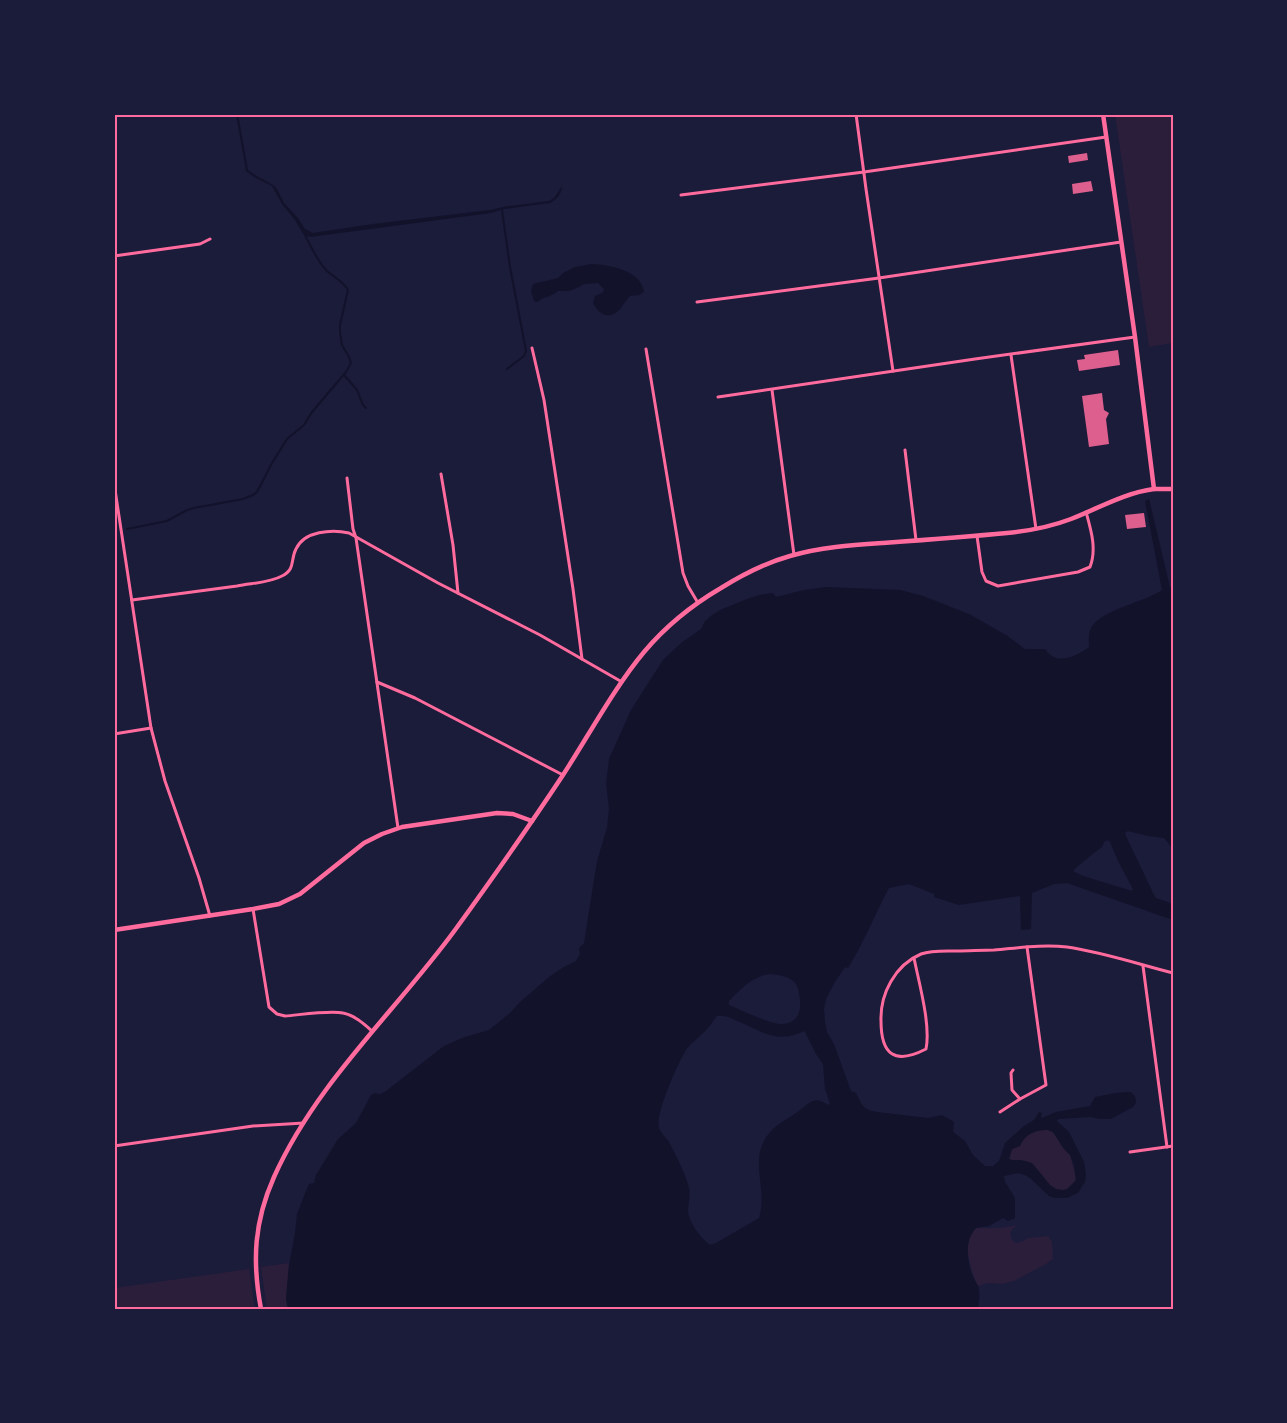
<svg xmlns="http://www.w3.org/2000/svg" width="1287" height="1423" font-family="'IBM Plex Sans',sans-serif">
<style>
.green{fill:#2a1e3b}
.water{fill:#12122b;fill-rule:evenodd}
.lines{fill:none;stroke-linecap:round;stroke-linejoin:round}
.stream{stroke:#12122b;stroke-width:2}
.building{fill:#dd5f8e}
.minor{stroke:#ff6b9d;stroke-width:3}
.tertiary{stroke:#ff6b9d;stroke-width:4.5}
.secondary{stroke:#ff6b9d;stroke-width:4.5}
.neatline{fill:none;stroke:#ff6b9d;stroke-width:2}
</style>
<rect width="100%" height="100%" fill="#1b1b3a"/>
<!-- green -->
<g class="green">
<path d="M1115 114H1173V343L1149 347Z"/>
<path d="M1039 1130H1048L1053 1132 1064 1149 1070 1155 1076 1177C1074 1182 1073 1187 1068 1189 1051 1197 1044 1172 1033 1166 1026 1163 1017 1162 1009 1159L1012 1149 1020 1146C1023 1138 1030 1132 1039 1130Z"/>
<path d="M1018 1225C1011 1229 1009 1232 1012 1240L1016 1243 1021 1242 1028 1238 1048 1236 1052 1242 1053 1259 1046 1264 1014 1281 1003 1284 988 1283 978 1286C972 1275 959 1235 976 1228 977 1227 983 1228 985 1228 996 1229 1007 1227 1018 1225Z"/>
<path d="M289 1263 286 1298 288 1309H267L261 1267Z"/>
<path d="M249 1269 255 1309H114V1288Z"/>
</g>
<!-- water -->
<g class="water">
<path d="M236 114H238L248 170 255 175 273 185 277 189 284 203 298 218 305 229 313 233 373 224 490 210 503 207 549 201 554 198 562 186C562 194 556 200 550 203L504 209 491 213 310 237 304 235 302 232 295 220 282 204 272 186 254 177 246 171Z"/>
<path d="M591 264C610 265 641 270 644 292L639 295 630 296C627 299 624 304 621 308 610 321 599 315 593 303L595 296C599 294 603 294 604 289L598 283 584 284 577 288 569 291H558C550 298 543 296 538 302L534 301 531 291 533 284 558 278 563 273 575 267Z"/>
<path d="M1149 499 1170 587H1173V849L1164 838 1148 836 1128 831 1126 832 1125 834 1154 895 1156 898 1173 904V920L1067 883 1054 884 1032 893 1031 929 1021 930 1020 896 959 905 934 897V894L909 884 889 888C875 914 864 942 848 968L845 967 835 982 826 999 824 1009 825 1022 827 1032 834 1044 851 1091 856 1093C862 1104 862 1110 877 1112L928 1118 942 1115 954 1122 953 1132 965 1141 973 1155 985 1166H993L999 1161 1005 1143 1024 1126 1034 1120 1039 1112 1042 1113 1041 1117 1042 1118 1056 1112 1090 1106 1095 1097 1115 1093 1128 1092C1134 1092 1136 1097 1136 1103L1133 1107 1111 1119H1099L1090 1117 1059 1119 1057 1121 1069 1132 1084 1162 1086 1174 1085 1182 1078 1193 1067 1198H1055L1049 1196 1031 1179 1025 1175 1018 1173 1004 1176 1005 1182 1015 1198V1218L1008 1221 1003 1218 989 1226 976 1228C964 1241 967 1262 973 1277 975 1282 979 1285 979 1290 980 1296 979 1303 978 1309H288L286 1299 289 1265 295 1233 297 1214 308 1186 309 1184 314 1183 316 1175 338 1139 356 1123 371 1095 375 1093 380 1094 386 1091 444 1046 462 1038 489 1030 510 1013 520 1002 549 977 564 967 576 961 580 954 579 948 584 943 597 861 607 828 609 809 606 783 608 768 609 759 631 710 663 660 681 643 701 629 705 621 712 615 720 610 747 599 759 595 773 593 776 597 804 590 826 587 900 590 923 596 969 614 1006 635 1025 649H1045C1047 652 1049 654 1052 656 1063 663 1080 654 1089 647 1089 641 1088 633 1091 628 1100 610 1145 602 1162 590L1145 501ZM1108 840 1110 842 1119 863 1133 889 1132 891 1083 876 1073 871C1080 864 1096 851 1102 847L1104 842ZM771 974C778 975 787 976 793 981 797 984 798 988 799 993 802 1007 801 1023 782 1024 770 1024 741 1010 729 1005V1001C740 989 754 975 771 974ZM717 1016C723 1015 729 1017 735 1020 760 1030 776 1045 804 1031L805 1032 816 1054 823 1064 825 1089 830 1104 828 1105C814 1096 812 1101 800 1110 792 1117 781 1121 773 1129 745 1157 769 1186 759 1218L716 1243 710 1245C701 1238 689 1223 688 1211 688 1203 691 1196 689 1188 685 1173 677 1157 669 1142 666 1137 660 1133 659 1127 655 1114 678 1063 686 1050 690 1044 697 1039 702 1034 708 1029 712 1022 717 1016ZM1048 1130 1053 1132 1064 1149 1070 1155 1074 1166 1076 1180 1067 1189 1063 1190 1056 1189 1050 1185 1032 1163 1021 1160H1012L1009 1159 1012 1149 1020 1146C1025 1134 1035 1130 1048 1130Z"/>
</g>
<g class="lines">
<!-- stream -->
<g class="stream">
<path d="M502 210 510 267 526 351 524 356 507 369"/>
<path d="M345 376 357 390 363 405 366 408"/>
<path d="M127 529 167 521 187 510 194 508 243 499 253 495 257 492 272 463 287 439 304 425 312 412 346 372 351 363 349 357 342 345 340 333V325L348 290C343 281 333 277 326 270 317 260 311 247 305 235"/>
</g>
</g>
<!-- building -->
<g class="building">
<path d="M1087 153 1088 160 1069 163 1068 156Z"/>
<path d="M1091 181 1093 191 1073 194 1072 184Z"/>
<path d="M1118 350 1120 365 1079 371 1077 360 1085 359 1084 355Z"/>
<path d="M1102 393 1104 410 1109 413 1106 419 1109 444 1089 447 1082 396Z"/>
<path d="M1144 513 1146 527 1127 529 1125 515Z"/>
</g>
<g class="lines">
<!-- minor -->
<g class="minor">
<path d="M856 114 866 189 893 371"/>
<path d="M681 195 864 172 1106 137"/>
<path d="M114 256 200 244 210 239"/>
<path d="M697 302 879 278 1121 242"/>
<path d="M532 348 544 400 573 589 582 659"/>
<path d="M646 349 683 573 688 586 698 603"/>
<path d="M1011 355 1036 529"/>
<path d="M772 390 794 555"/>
<path d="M718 397 975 359 1135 337"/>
<path d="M905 450 916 540"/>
<path d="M441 474 453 545 458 593"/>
<path d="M347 478 353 529 356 538 398 828"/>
<path d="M114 483 151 728 165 781 199 878 210 916"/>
<path d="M977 536 982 572 986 581 998 586 1078 572 1090 567C1097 549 1091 530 1086 512"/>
<path d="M132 600C167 595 202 591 237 586 252 583 269 583 282 576 296 569 290 560 296 549 304 531 332 529 349 533L438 583 540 635 622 682"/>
<path d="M377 682 415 698 563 775"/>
<path d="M114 734 151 728"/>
<path d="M253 909 269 1007 277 1014 285 1016C299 1015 330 1010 343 1013 354 1015 364 1024 372 1031"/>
<path d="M914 958C919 983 931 1025 926 1049 895 1065 881 1055 881 1021 880 994 895 965 921 954 932 950 946 951 957 951 969 951 981 950 994 950 1018 948 1043 944 1067 947 1102 952 1138 964 1173 973"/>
<path d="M1143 966 1167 1147"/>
<path d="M1013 1070 1011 1073 1012 1090 1020 1099 1046 1085 1027 947"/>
<path d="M1000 1112 1020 1099"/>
<path d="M114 1146 253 1126 304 1123"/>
<path d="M1130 1152 1173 1146"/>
</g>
<!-- tertiary -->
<g class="tertiary">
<path d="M114 930 253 909 279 904 300 894 364 843 382 834 402 827 497 813 513 814 532 821"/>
<path d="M261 1309C252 1261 254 1222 274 1177 316 1083 395 1012 455 930 492 879 528 828 563 775 589 735 614 688 644 652 665 627 692 605 721 588 742 575 765 563 790 556 820 547 852 545 883 543 924 540 965 537 1007 533 1028 531 1050 527 1071 519 1099 508 1124 493 1154 489"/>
</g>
<!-- secondary -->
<path class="secondary" d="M1103 114 1135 337 1154 489H1173"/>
</g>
<!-- border -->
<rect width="1287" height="1423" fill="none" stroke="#1b1b3a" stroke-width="231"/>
<rect x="116" y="116" width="1056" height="1192" class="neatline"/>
</svg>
